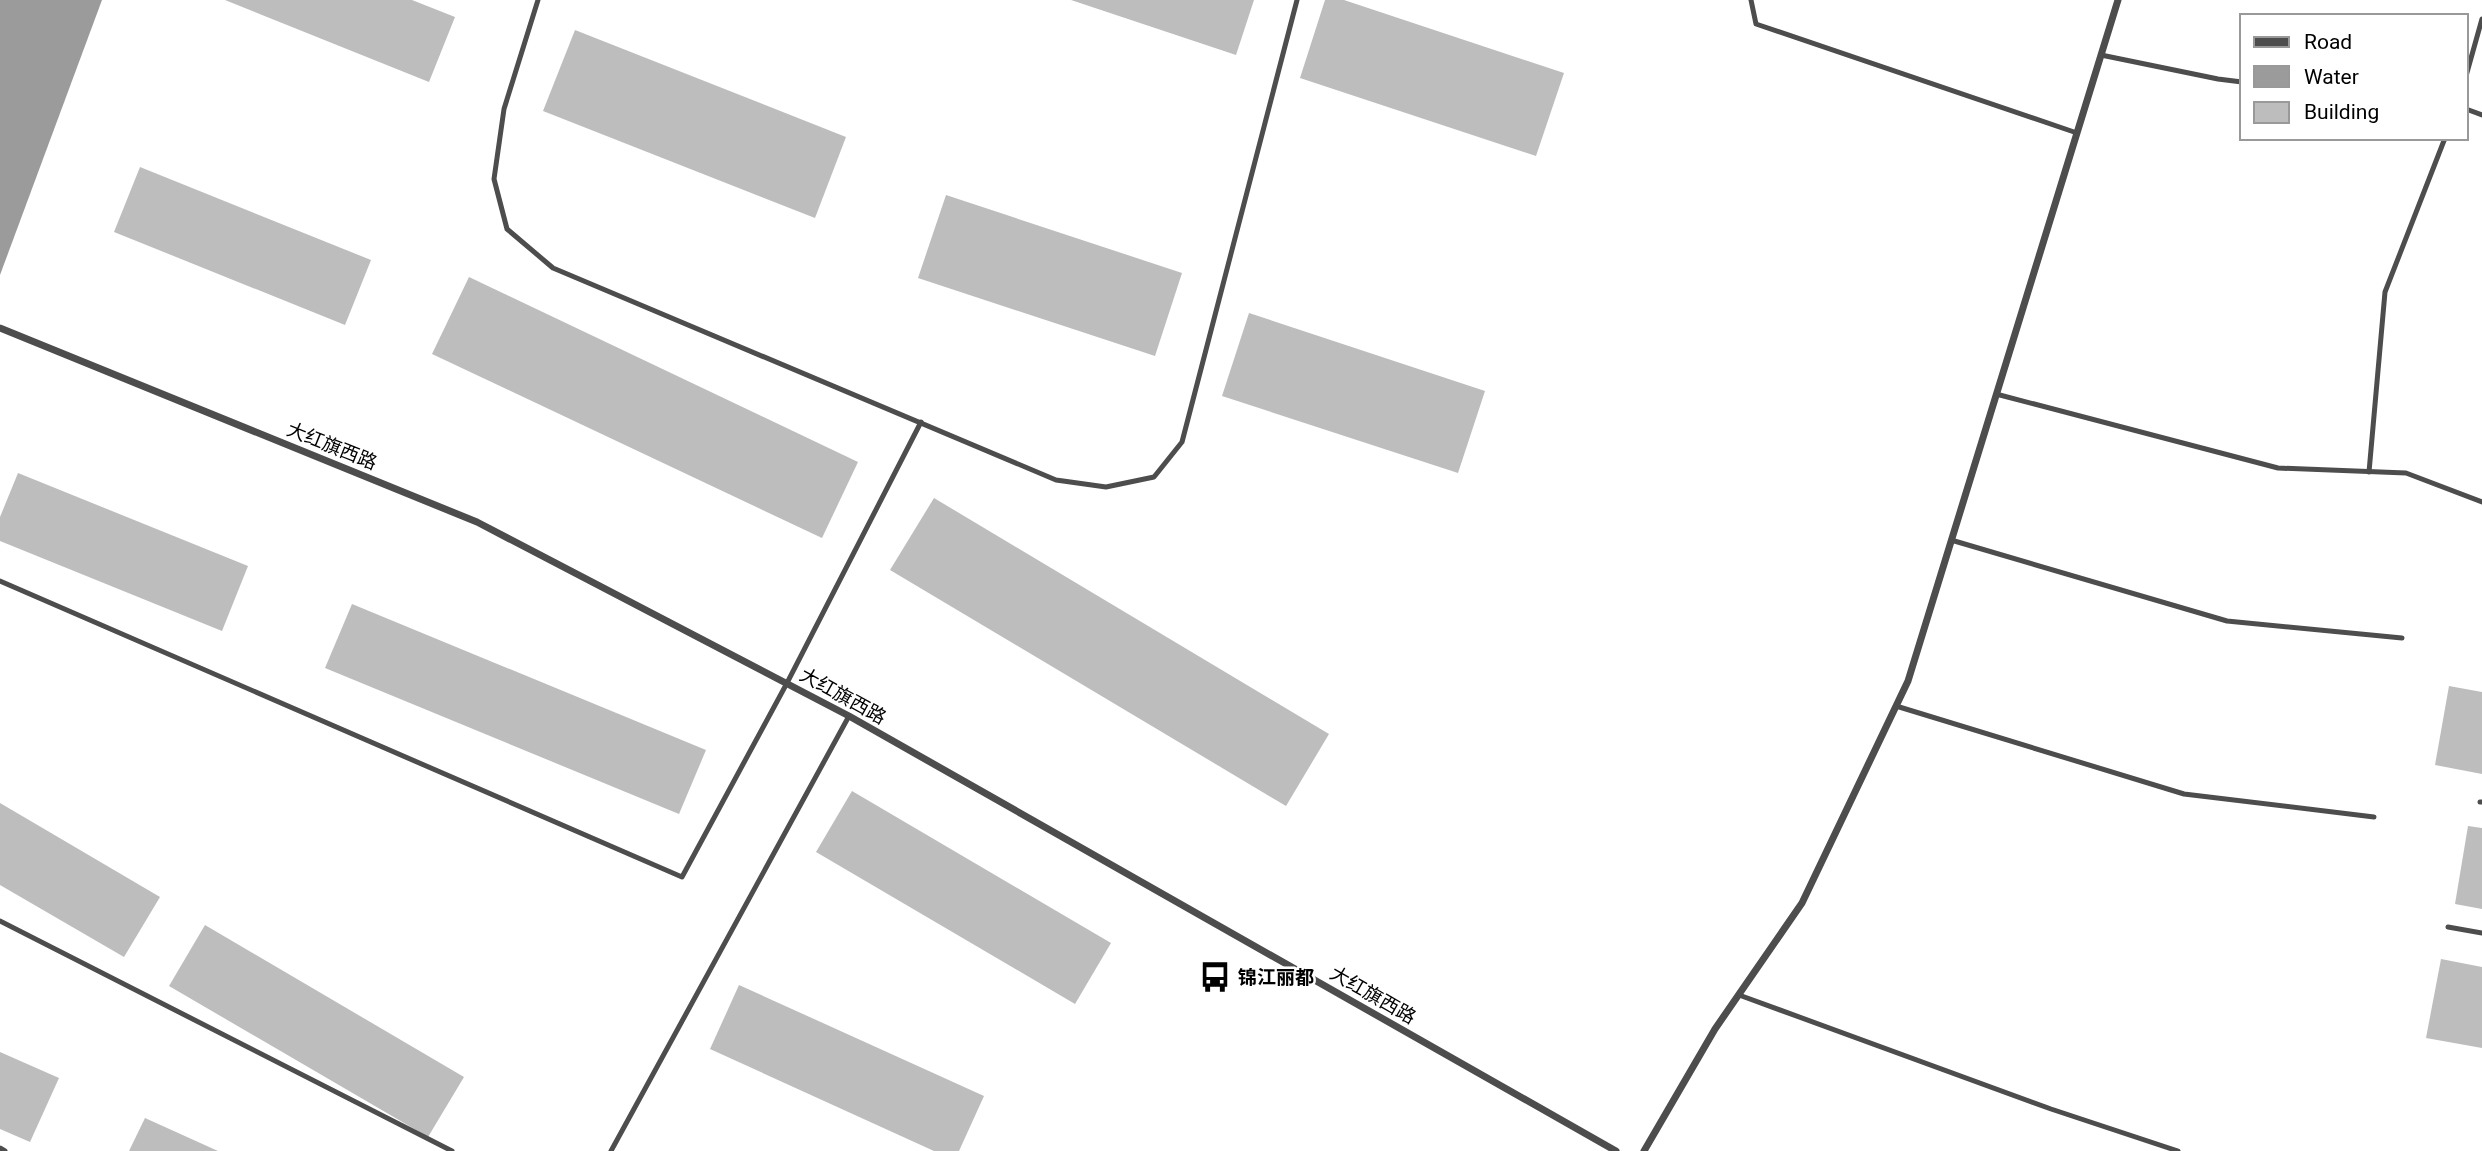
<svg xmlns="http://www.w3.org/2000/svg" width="2482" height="1151" font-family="Roboto,'Noto Sans SC',sans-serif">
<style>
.water{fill:#9b9b9b}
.building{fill:#bdbdbd}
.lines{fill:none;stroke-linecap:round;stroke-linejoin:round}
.service{stroke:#4d4d4d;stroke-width:5}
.minor{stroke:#4d4d4d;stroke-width:7}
.labels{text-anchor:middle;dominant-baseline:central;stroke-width:5;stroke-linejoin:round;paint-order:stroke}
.street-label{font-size:19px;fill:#000;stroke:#fff}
.poi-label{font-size:19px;font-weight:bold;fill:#000;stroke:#fff;text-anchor:start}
</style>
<rect width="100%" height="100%" fill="#fff"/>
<!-- water -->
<path class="water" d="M0 0H102L0 275Z"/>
<!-- building -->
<g class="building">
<path d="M225 0H412L455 17 429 82Z"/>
<path d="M1071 0H1254L1236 55Z"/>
<path d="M1325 0H1344L1564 73 1536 156 1300 78Z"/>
<path d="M575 30 846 137 815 218 543 111Z"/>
<path d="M140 167 371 260 345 325 114 232Z"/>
<path d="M946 195 1182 273 1155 356 918 278Z"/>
<path d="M469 277 858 462 822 538 432 354Z"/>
<path d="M1249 313 1485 391 1458 473 1222 396Z"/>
<path d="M18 473 248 566 222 631 0 541V517Z"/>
<path d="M934 498 1329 734 1286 806 890 570Z"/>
<path d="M352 604 706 750 679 814 325 668Z"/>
<path d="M2449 686 2482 692V774L2435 765Z"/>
<path d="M852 791 1111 943 1075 1004 816 852Z"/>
<path d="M0 803 160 897 124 957 0 885Z"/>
<path d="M2468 826 2482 828V909L2455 904Z"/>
<path d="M205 925 464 1077 428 1137 169 986Z"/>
<path d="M2441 959 2482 967V1048L2426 1038Z"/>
<path d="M739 985 984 1096 959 1151H934L710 1049Z"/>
<path d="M0 1052 59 1078 30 1142 0 1129Z"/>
<path d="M145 1118 218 1151H129Z"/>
</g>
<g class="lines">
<!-- service -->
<g class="service">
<path d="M538 0 504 109 494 179 507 229 553 268 1056 480 1106 487 1154 477 1182 442 1297 0"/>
<path d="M1751 0 1756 24 2077 133"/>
<path d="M2101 55 2218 79 2242 82"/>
<path d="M2466 76 2482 19"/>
<path d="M2466 109 2482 115"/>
<path d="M1996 394 2278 468 2406 473 2482 502"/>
<path d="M2369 472 2385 292 2445 138"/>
<path d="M1951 540 2227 621 2402 638"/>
<path d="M0 581 682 877 787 683 921 422"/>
<path d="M1896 706 2184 794 2374 817"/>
<path d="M2480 802H2482"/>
<path d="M0 921 452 1151"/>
<path d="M2448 927 2482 933"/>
<path d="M1739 995 2051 1109 2178 1151"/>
<path d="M0 1148 5 1151"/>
<path d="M611 1151 849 716"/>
</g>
<!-- minor -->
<g class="minor">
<path d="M0 328 477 522 849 716 1616 1151"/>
<path d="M1644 1151 1715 1029 1802 903 1908 681 2118 0"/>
</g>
</g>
<!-- icons -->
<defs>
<symbol id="bus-bare" viewBox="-9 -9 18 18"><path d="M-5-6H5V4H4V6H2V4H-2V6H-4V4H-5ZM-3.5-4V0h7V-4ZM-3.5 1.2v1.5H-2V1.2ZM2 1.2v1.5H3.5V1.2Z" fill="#000" stroke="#fff" stroke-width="2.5" paint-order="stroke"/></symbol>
</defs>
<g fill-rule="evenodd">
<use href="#bus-bare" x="1193" y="955" width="44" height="44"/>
</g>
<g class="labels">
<!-- street labels -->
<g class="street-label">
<text transform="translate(332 446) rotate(22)">大红旗西路</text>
<text transform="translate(843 696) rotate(29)">大红旗西路</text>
<text transform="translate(1373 995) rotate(30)">大红旗西路</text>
</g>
<!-- poi labels -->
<g class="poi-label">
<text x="1238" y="977">锦江丽都</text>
</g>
</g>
<!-- legend -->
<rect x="2240" y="14" width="228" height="126" fill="#ffffff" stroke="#999999" stroke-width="2"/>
<rect x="2254" y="37" width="35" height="10" fill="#4d4d4d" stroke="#999999" stroke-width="2"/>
<text x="2304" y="49" font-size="21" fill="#000000">Road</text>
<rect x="2254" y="66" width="35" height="21" fill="#9b9b9b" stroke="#999999" stroke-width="2"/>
<text x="2304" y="84" font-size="21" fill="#000000">Water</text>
<rect x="2254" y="102" width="35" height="21" fill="#bdbdbd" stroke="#999999" stroke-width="2"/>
<text x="2304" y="119" font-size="21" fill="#000000">Building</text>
</svg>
